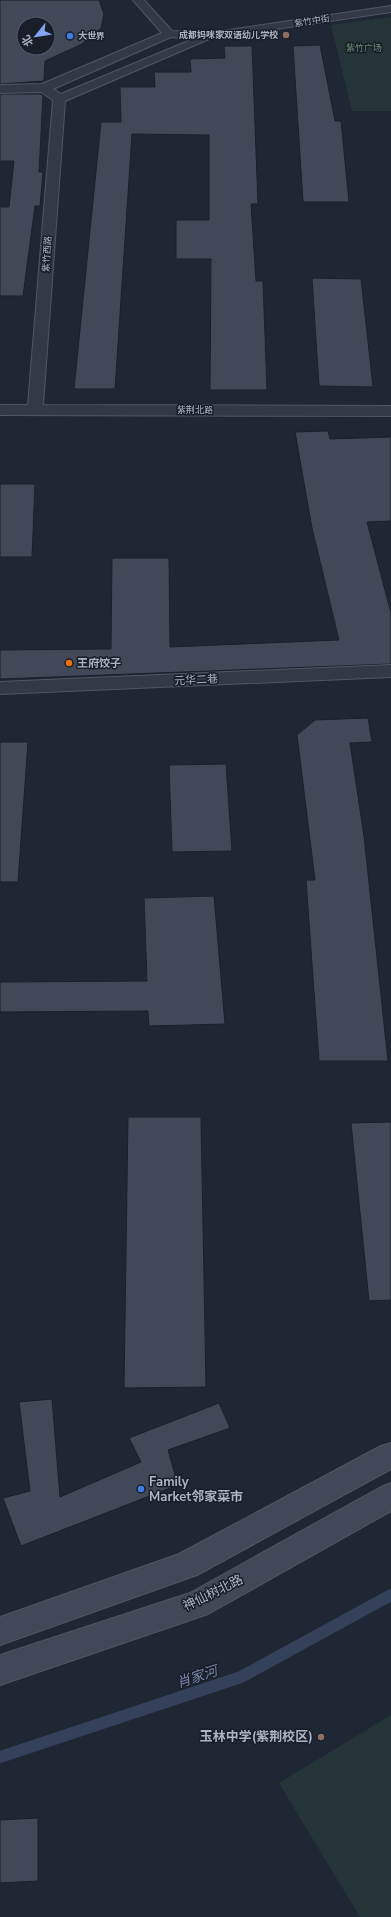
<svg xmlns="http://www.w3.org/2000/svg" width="391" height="1917" font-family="'Nunito Sans','Noto Sans SC',sans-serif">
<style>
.green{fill:#253537}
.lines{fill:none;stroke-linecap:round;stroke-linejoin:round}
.stream{stroke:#34415b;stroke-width:12}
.building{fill:#414959;stroke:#1b202b;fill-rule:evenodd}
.street-casing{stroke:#515663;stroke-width:2}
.secondary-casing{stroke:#515663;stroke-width:2}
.street{fill:#333945;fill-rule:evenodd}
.secondary{fill:#414858;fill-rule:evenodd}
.education-dot{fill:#8d6e63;stroke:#191e29;stroke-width:1.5}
.shop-dot{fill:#3f7fe0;stroke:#191e29;stroke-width:1.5}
.food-dot{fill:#e8710a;stroke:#191e29;stroke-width:1.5}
.labels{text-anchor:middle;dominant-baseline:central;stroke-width:3;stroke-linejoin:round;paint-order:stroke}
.far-street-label{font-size:9px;fill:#adb3c2;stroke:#191e29}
.far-poi-label{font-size:9px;font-weight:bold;fill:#adb3c2;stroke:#191e29;text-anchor:end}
.far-park-label{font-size:9px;fill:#669073;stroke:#191e29}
.poi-label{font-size:11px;font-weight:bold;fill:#adb3c2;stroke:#191e29;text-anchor:start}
.street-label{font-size:11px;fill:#adb3c2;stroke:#191e29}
.near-poi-label{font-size:13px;font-weight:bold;fill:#adb3c2;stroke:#191e29;text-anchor:start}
.near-street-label{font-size:13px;fill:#adb3c2;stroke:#191e29}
.near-water-label{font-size:14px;font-style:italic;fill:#7688aa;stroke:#191e29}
</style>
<rect width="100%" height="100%" fill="#202734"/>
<!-- green -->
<g class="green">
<path d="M391 17V111H352L331 25Z"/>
<path d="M391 1715V1917H360L279 1783Z"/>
</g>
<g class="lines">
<!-- stream -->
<path class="stream" d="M0 1757 241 1677 391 1595"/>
</g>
<!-- building -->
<g class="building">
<path d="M0 0H99L104 14 101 28 82 44 45 61 44 81 0 84ZM24 24H48V48H24Z"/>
<path d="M320 45 335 121H341L349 202H303L293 46Z"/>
<path d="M224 46H252L258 204H251L256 281H263L267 390H210L211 259H176V220H209V135L132 134 115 389H74L101 122H121L120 87H155L154 72H191L190 59 225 58Z"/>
<path d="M0 94H41L43 95 39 172H43L40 206H35L23 296H0V207H9L14 161H0Z"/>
<path d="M312 278 361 279 373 387 319 386Z"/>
<path d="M328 431 330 439 391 437V521L367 522 391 613V664L0 679V650L111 649 112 558H169L170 647 339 640 312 528 295 432Z"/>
<path d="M0 484H35L32 557H0Z"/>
<path d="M368 718 372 742 350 743 364 836 388 1061H319L306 880H315L297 735 315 720Z"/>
<path d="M0 742H28L18 882H0Z"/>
<path d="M226 764 232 851 172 852 169 765Z"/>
<path d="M214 896 225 1024 149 1026 148 1011 0 1012V982L147 981 144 898Z"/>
<path d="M128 1117H201L206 1387 124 1388Z"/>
<path d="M391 1122V1300L369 1301 351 1123Z"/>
<path d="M52 1399 60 1497 141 1462 129 1438 219 1403 230 1428 168 1450 178 1485 21 1546 3 1498 30 1491 19 1402Z"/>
<path d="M38 1818V1881L0 1883V1820Z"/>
</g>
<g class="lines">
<defs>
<g id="street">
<path d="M133 0H144L172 31 209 33 391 6V12L209 39 65 101 43 405 391 406V416L0 415V405H28L53 100 41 92 0 93V85L42 84 162 33ZM171 37 193 39 61 94 53 89Z"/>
<path d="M391 665V677L0 694V682Z"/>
</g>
<g id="secondary">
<path d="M391 1443V1469L197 1575 0 1645V1617L179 1554 381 1446Z"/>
<path d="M391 1483V1511L208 1614 0 1685V1655L190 1593 381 1487Z"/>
</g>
</defs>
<!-- street casing -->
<use href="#street" class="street-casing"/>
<!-- secondary casing -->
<use href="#secondary" class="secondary-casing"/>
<!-- street -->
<use href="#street" class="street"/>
<!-- secondary -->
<use href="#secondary" class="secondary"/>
</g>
<!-- markers -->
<g class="education-dot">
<circle cx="286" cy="35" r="4"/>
<circle cx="321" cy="1737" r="4"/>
</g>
<g class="shop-dot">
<circle cx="70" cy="36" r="4"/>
<circle cx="141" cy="1489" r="4"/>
</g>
<circle class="food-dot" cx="69" cy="663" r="4"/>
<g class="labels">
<!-- far-street labels -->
<g class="far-street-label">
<text transform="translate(312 21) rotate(-9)">紫竹中街</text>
<text transform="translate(47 254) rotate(-86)">紫竹西路</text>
<text x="195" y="410">紫荆北路</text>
</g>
<!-- far-poi labels -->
<g class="far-poi-label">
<text x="278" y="35">成都妈咪家双语幼儿学校</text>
<text x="78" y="36" text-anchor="start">大世界</text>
</g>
<!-- far-park labels -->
<g class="far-park-label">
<text x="364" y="48">紫竹广场</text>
</g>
<!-- poi labels -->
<g class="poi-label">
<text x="77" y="663">王府饺子</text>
</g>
<!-- street labels -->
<g class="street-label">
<text transform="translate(196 680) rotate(-3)">元华二巷</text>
</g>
<!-- near-poi labels -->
<g class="near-poi-label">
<text x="149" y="1482">Family<tspan x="149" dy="15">Market邻家菜市</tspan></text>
<text x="313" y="1737" text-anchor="end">玉林中学(紫荆校区)</text>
</g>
<!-- near-street labels -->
<g class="near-street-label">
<text transform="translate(213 1593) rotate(-26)">神仙树北路</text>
</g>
<!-- near-water labels -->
<g class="near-water-label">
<text transform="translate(197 1677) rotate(-18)">肖家河</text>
</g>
</g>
<!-- north arrow -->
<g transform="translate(36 36) rotate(240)"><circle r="19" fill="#191e29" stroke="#545a66"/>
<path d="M0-3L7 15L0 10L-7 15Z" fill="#83a4f1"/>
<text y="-6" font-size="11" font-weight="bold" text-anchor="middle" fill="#adb3c2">北</text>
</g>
</svg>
